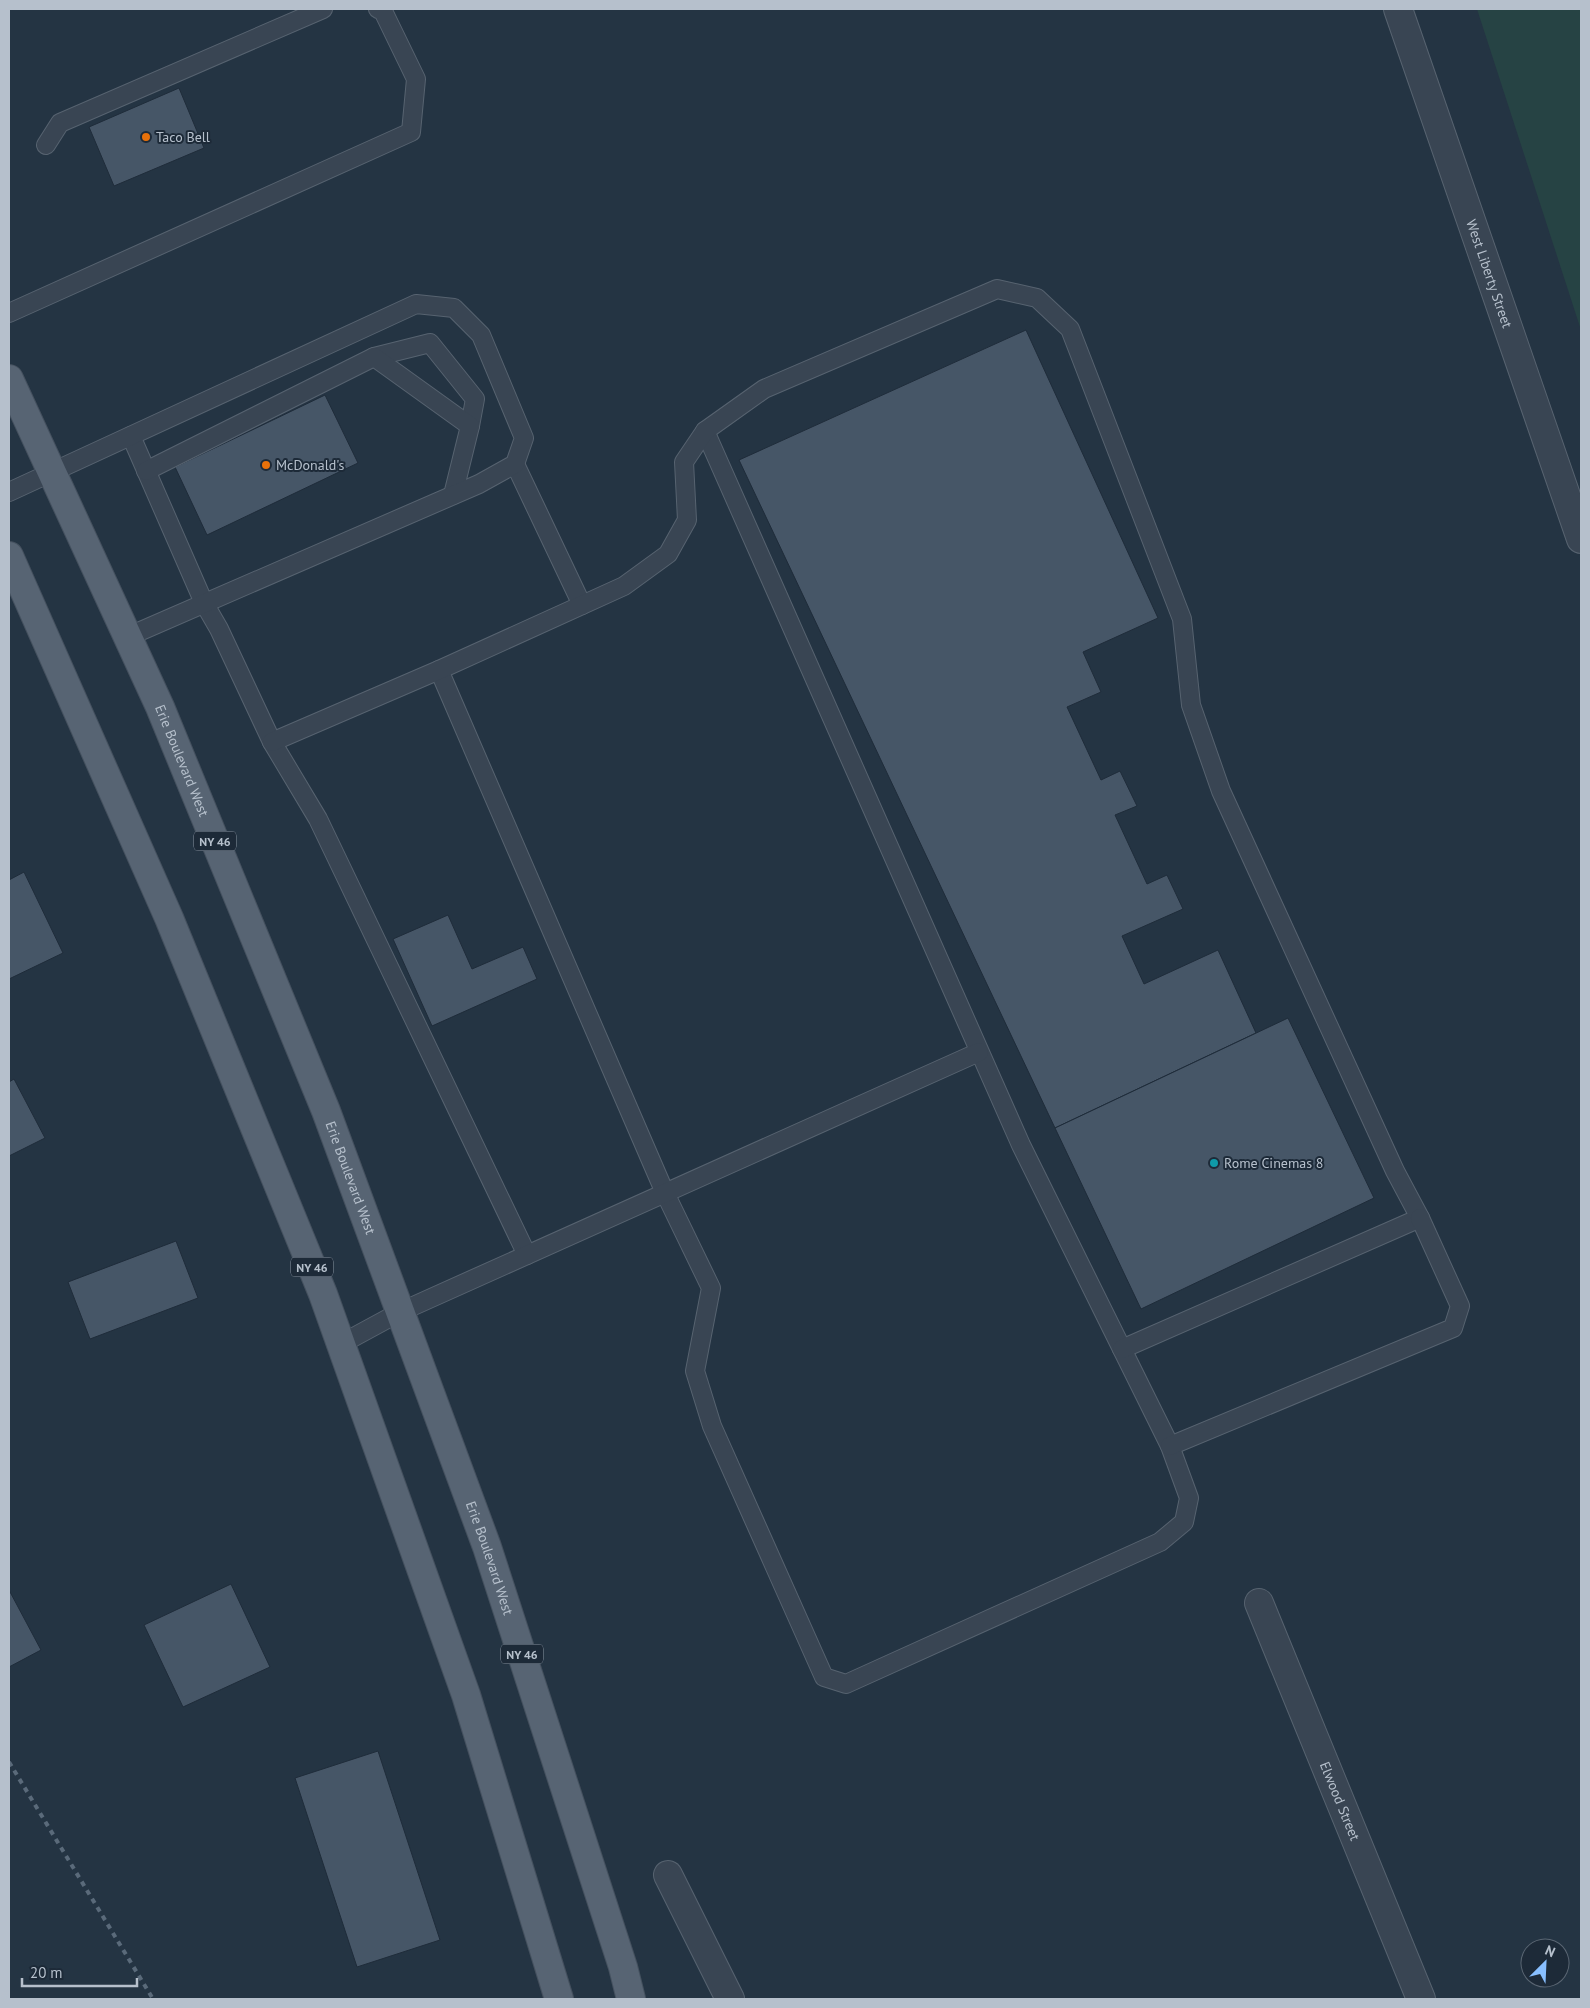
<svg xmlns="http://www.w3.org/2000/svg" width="1590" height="2008" font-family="'PT Sans',sans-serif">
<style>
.green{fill:#264344}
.building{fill:#465667;stroke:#1f2c3a}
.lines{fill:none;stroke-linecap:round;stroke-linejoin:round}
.service-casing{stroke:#576370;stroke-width:20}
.minor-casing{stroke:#576370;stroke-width:30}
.tertiary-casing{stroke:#576370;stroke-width:30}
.primary-casing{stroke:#45515f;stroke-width:30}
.service{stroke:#394553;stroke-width:18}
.minor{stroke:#394553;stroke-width:28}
.tertiary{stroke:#394553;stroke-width:28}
.primary{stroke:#576473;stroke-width:28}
.rail{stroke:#5a6a7a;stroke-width:4;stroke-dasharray:5 5;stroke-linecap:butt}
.food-dot{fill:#e8710a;stroke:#1d2a38;stroke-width:2}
.culture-dot{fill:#0f9aa8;stroke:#1d2a38;stroke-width:2}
.labels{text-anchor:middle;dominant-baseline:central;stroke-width:4;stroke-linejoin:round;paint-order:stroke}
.shield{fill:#1d2a38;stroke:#8893a0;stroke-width:1}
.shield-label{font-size:12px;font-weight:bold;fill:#b6c0cc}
.poi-label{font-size:14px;fill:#b6c0cc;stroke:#1d2a38;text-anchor:start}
.street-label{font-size:14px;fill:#b6c0cc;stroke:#1d2a38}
</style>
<rect width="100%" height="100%" fill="#243443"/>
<!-- green -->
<path class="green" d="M1477 9H1581V330Z"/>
<!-- building -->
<g class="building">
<path d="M179 88 204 148 114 186 89 127Z"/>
<path d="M1026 330 1158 618 1083 652 1101 692 1067 707 1101 780 1120 771 1137 806 1115 815 1147 884 1167 875 1183 909 1122 936 1144 984 1218 950 1256 1033 1055 1128 739 460Z"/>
<path d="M325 395 358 463 207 535 175 467Z"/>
<path d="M24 872 63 953 9 979V880Z"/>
<path d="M448 915 472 969 523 947 537 979 432 1026 393 939Z"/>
<path d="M1288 1018 1374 1198 1141 1309 1055 1128Z"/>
<path d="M14 1079 45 1138 9 1156V1082Z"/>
<path d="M176 1241 198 1298 90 1339 68 1282Z"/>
<path d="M231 1584 270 1667 183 1707 144 1625Z"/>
<path d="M9 1590 41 1650 9 1667Z"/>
<path d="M378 1751 440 1940 357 1967 295 1778Z"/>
</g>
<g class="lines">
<defs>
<g id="service">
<path d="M46 145 60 123 323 9"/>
<path d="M9 313 411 132 416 79 383 11 378 9"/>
<path d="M374 357 430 343 475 399 470 426"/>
<path d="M131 436 204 603 219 629 272 742 318 819 527 1255"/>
<path d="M515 464 582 605"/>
<path d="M146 471 374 357 470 426 453 495"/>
<path d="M9 492 416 304 454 308 481 335 524 438 515 464 479 484 127 637"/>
<path d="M439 670 665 1193 711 1288 695 1371 712 1426 824 1677 846 1684 1160 1542 1184 1522 1189 1498 1170 1446 1021 1145 705 431"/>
<path d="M272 742 439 670 624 586 668 554 687 520 684 462 705 431 764 389 997 289 1037 298 1070 329 1182 619 1191 705 1221 791 1395 1171 1420 1218 1122 1349"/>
<path d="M341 1344 400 1312 979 1052"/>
<path d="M1170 1446 1453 1328 1460 1306 1420 1218"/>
</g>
<g id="minor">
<path id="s1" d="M1259 1603 1421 1999"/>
<path d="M668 1875 730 1999"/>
</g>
<g id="tertiary">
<path id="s2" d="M1398 9 1581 539"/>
</g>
<g id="primary">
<path id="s3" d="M9 379 160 707 326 1111 487 1547 623 1967 631 1999"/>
<path d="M9 556 169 918 323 1294 466 1695 559 1999"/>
</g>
</defs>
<!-- service casing -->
<use href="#service" class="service-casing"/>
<!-- minor casing -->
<use href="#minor" class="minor-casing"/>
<!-- tertiary casing -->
<use href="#tertiary" class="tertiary-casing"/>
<!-- primary casing -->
<use href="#primary" class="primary-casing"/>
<!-- service -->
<use href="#service" class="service"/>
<!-- minor -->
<use href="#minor" class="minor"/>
<!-- tertiary -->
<use href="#tertiary" class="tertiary"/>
<!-- primary -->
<use href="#primary" class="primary"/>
<!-- rail -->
<path class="rail" d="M9 1762 153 1999"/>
</g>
<!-- markers -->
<g class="food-dot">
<circle cx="146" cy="137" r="5"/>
<circle cx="266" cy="465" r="5"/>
</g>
<circle class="culture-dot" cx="1214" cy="1163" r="5"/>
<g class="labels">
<!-- shield labels -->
<g class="shield">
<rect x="194" y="831.5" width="42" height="19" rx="4"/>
<rect x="291" y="1257.5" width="42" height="19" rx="4"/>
<rect x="501" y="1644.5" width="42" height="19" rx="4"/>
</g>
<g class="shield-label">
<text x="215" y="841">NY 46</text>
<text x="312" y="1267">NY 46</text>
<text x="522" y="1654">NY 46</text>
</g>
<!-- poi labels -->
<g class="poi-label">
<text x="156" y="137">Taco Bell</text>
<text x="276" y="465">McDonald's</text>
<text x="1224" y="1163">Rome Cinemas 8</text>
</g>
<!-- street labels -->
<g class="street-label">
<text stroke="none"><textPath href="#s2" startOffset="280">West Liberty Street</textPath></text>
<text stroke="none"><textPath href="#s3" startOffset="419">Erie Boulevard West</textPath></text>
<text stroke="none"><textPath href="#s3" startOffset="869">Erie Boulevard West</textPath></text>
<text stroke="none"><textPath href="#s3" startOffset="1274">Erie Boulevard West</textPath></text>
<text stroke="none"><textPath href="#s1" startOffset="214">Elwood Street</textPath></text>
</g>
</g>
<!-- border -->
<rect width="1590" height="2008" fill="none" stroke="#b6c0cc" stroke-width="20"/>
<!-- north arrow -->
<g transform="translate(1545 1963) rotate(24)"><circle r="24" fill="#1d2a38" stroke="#5a6673"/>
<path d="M0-4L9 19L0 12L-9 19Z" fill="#88bfff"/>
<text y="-8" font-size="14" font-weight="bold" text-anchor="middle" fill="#b6c0cc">N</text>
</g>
<!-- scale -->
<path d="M22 1978v8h115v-8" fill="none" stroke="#b6c0cc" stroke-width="2.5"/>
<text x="30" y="1978" font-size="15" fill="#b6c0cc" stroke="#1d2a38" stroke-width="4" paint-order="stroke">20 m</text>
</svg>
